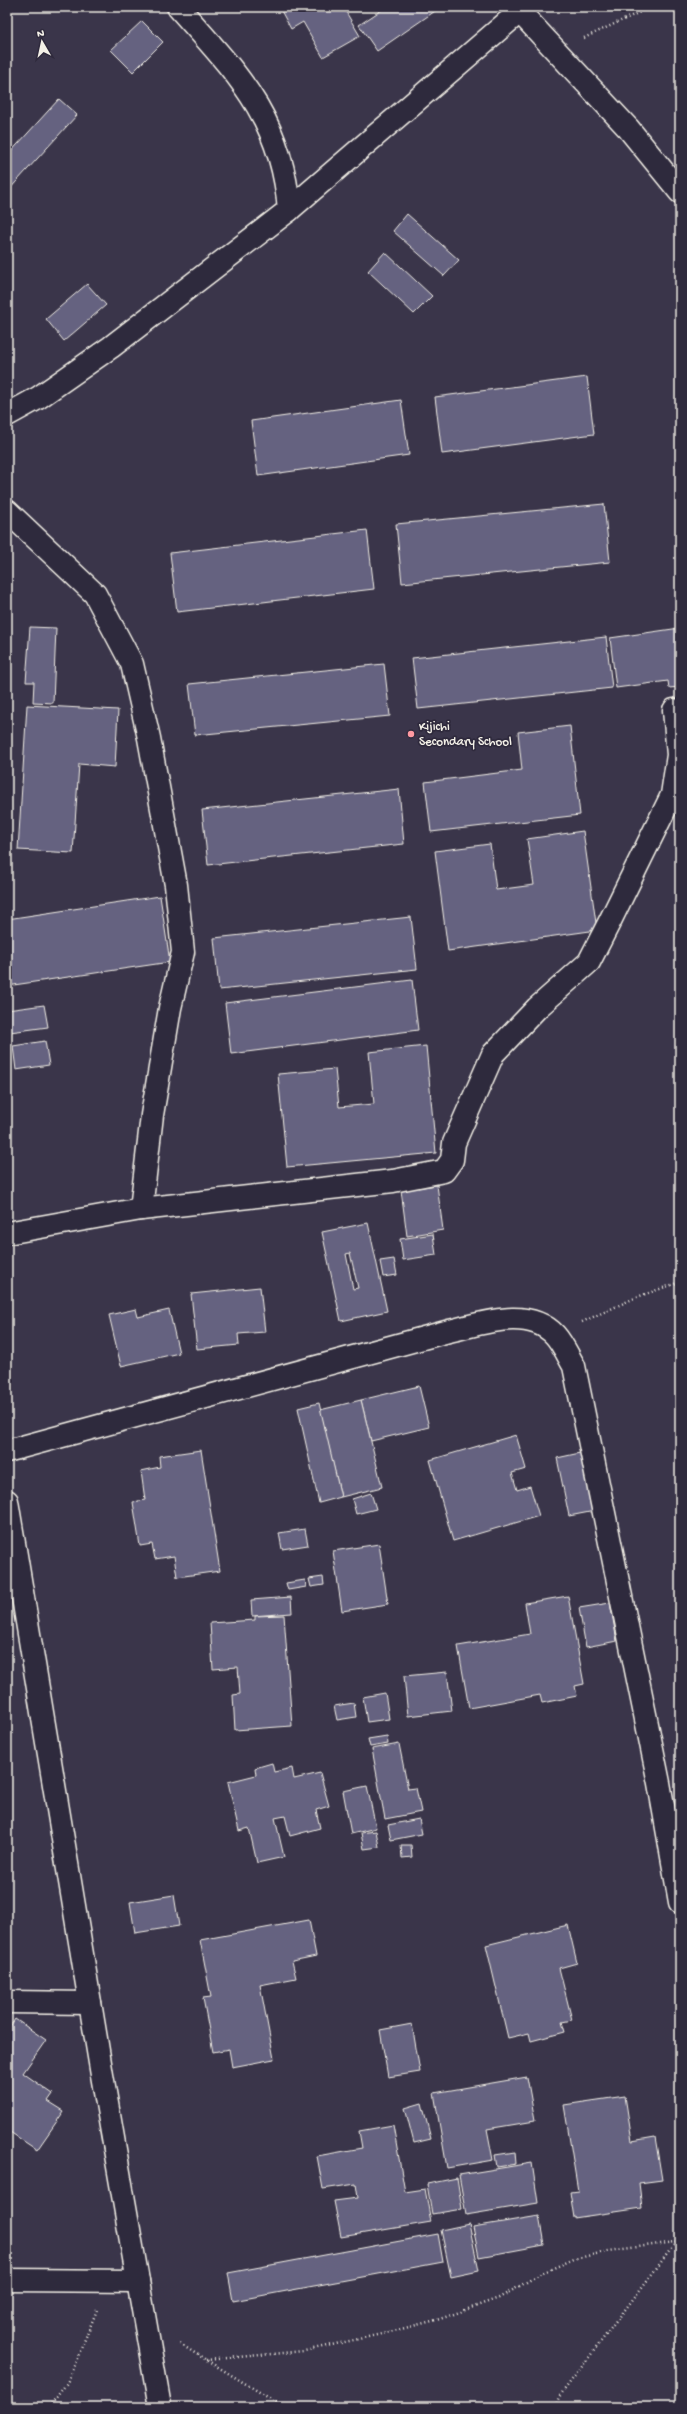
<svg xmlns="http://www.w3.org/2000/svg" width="687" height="2414" font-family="'Gochi Hand',sans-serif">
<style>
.building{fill:#656280;stroke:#f4f1e8;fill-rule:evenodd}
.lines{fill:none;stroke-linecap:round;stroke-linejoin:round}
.minor-casing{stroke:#f4f1e8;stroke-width:25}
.path{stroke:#f4f1e8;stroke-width:2.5;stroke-dasharray:1 3;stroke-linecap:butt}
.minor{stroke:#2f2a3d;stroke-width:22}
.poi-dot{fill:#ff9aa2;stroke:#2f2a3d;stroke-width:1.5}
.labels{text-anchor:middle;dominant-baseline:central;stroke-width:3.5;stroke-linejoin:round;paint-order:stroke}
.poi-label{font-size:13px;fill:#f4f1e8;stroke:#2f2a3d;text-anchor:start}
</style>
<rect width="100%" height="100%" fill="#3a354a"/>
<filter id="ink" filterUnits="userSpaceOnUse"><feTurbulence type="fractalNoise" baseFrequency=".025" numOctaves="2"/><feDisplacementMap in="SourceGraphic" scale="8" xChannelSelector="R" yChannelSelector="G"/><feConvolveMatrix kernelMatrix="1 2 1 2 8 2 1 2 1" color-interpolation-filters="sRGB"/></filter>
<g filter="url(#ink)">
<!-- building -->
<g class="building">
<path d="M279 7H343L360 36 323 57 303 22 291 29Z"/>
<path d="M386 7H441L377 51 359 25Z"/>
<path d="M142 21 163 42 133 72 111 50Z"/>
<path d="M59 99 77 115 7 192V156Z"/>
<path d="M407 214 459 260 444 276 393 231Z"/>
<path d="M385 252 432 296 414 314 368 271Z"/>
<path d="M87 284 106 305 64 341 46 319Z"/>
<path d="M587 377 594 434 442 454 435 397Z"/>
<path d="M401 400 409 455 258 476 251 421Z"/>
<path d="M604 504 610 562 402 583 396 524Z"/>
<path d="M367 530 374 589 177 612 170 553Z"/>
<path d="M30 627 56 628 53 703 33 702 34 682H26Z"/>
<path d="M680 628V687L669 688 668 681 616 688 610 638Z"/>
<path d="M606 637 612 688 418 709 412 658Z"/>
<path d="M384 664 390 716 195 735 189 684Z"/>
<path d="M27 705 118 710 115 767 79 764 73 853 18 850Z"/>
<path d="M570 726 580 815 431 832 425 782 522 770 518 732Z"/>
<path d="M399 789 404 844 208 865 202 810Z"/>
<path d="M583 831 597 930 448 951 435 851 490 844 496 890 534 885 527 839Z"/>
<path d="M160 896 170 962 7 986V919Z"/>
<path d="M411 917 417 969 219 990 214 938Z"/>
<path d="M412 980 418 1030 231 1054 225 1003Z"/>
<path d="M44 1005 48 1027 10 1032 7 1010Z"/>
<path d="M45 1041 49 1065 16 1070 13 1046Z"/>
<path d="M426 1046 436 1153 287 1167 278 1074 335 1069 339 1107 374 1104 369 1052Z"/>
<path d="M437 1185 443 1230 407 1236 401 1190Z"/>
<path d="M368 1223 387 1311 341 1321 322 1232ZM350 1253 358 1288 353 1289 346 1254Z"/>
<path d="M433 1234 436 1255 403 1260 400 1239Z"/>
<path d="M394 1259 397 1275 383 1277 380 1261Z"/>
<path d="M260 1287 265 1332 238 1334 239 1345 197 1349 191 1294Z"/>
<path d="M136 1309 138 1317 169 1310 179 1353 121 1366 109 1315Z"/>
<path d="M419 1386 429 1427 371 1441 361 1400Z"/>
<path d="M361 1400 382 1487 341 1497 320 1410Z"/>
<path d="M319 1403 341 1497 319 1503 298 1408Z"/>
<path d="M516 1435 526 1469 512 1473 517 1490 530 1486 539 1516 453 1541 430 1460Z"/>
<path d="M201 1450 220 1571 177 1577 174 1556 155 1559 152 1544 140 1546 133 1502 145 1500 141 1471 160 1467 159 1456Z"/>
<path d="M589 1451 600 1510 569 1516 557 1458Z"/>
<path d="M371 1493 376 1509 356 1514 352 1499Z"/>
<path d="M305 1529 308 1545 282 1549 279 1533Z"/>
<path d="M379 1544 388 1604 342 1611 333 1551Z"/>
<path d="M323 1577 324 1585 311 1587 309 1579Z"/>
<path d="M305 1580 306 1587 288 1590 286 1583Z"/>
<path d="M568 1596 584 1684 575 1686 577 1696 542 1703 540 1695 469 1708 458 1646 530 1634 525 1603Z"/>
<path d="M291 1597 292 1613 252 1616 251 1600Z"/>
<path d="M610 1603 617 1641 586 1647 579 1608Z"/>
<path d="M284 1615 292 1726 235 1730 233 1695 240 1694 238 1667 213 1669 210 1623 255 1620V1616Z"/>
<path d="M447 1672 452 1711 408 1716 404 1676Z"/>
<path d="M385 1693 389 1719 367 1722 363 1697Z"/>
<path d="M354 1703 356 1717 337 1720 334 1706Z"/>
<path d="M387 1736 388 1744 370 1747 368 1739Z"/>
<path d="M399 1744 408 1789 416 1788 421 1812 385 1819 372 1749Z"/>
<path d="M272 1763 274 1772 292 1768 294 1779 320 1773 329 1806 316 1810 320 1828 290 1836 285 1816 275 1818 284 1857 257 1863 249 1828 239 1831 228 1782 256 1775 255 1768Z"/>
<path d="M367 1786 376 1828 351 1834 343 1791Z"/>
<path d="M419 1819 422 1834 391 1840 388 1825Z"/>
<path d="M376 1831 379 1847 364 1849 361 1833Z"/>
<path d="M401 1845H411L412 1857 402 1858Z"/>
<path d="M174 1895 179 1926 135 1933 130 1902Z"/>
<path d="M309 1920 316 1956 292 1961 296 1978 260 1985 274 2059 232 2067 229 2049 213 2052 203 1998 211 1997 200 1940Z"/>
<path d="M568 1925 577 1963 559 1968 572 2020 562 2022 565 2032 531 2041 529 2033 508 2038 486 1945Z"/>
<path d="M15 2019 46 2040 23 2073 53 2094 48 2101 64 2111 37 2150 7 2130V2031Z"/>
<path d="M412 2024 420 2072 388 2077 380 2030Z"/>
<path d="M527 2077 535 2121 487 2129 493 2160 447 2168 434 2093Z"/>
<path d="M625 2096 632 2141 655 2137 662 2180 639 2183 642 2208 574 2218 570 2192 578 2191 564 2105Z"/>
<path d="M422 2103 431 2139 414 2143 405 2108Z"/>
<path d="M393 2125 405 2192 425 2189 431 2222 341 2237 334 2201 358 2198 356 2184 323 2189 317 2156 362 2148 359 2131Z"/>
<path d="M515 2152 516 2164 497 2167 495 2155Z"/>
<path d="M532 2163 538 2203 466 2215 459 2175Z"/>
<path d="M457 2178 462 2209 432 2214 427 2184Z"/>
<path d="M539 2216 544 2245 479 2257 473 2227Z"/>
<path d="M469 2224 479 2271 451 2277 441 2230Z"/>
<path d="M438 2234 443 2262 233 2301 228 2273Z"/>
</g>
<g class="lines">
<defs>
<g id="minor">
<path d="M178 7C236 73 282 117 289 210"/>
<path d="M520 12 628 128 680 192"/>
<path d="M7 415 38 398 111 347 289 210 525 7"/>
<path d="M7 511 95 594 132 664 149 738 176 885 183 952 170 1008 152 1115 141 1209"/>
<path d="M7 1233 141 1209 393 1181 444 1171 452 1160 454 1143 493 1054 537 1008 589 962 610 921 672 795 678 755 674 710"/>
<path d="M7 1451 449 1331C481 1324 528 1306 555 1335 563 1344 568 1356 574 1366L659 1783 680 1902"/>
<path d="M7 1501 102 2075 160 2407"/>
<path d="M7 2002 90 2003"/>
<path d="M7 2280 138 2281"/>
</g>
</defs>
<!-- minor casing -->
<use href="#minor" class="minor-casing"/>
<!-- path -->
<g class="path">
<path d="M584 38 651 7"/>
<path d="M582 1322 637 1297 680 1282"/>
<path d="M180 2344 284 2407"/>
<path d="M206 2360 304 2351 386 2333 440 2319 499 2298 542 2273 574 2259 609 2251 674 2242"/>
<path d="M49 2407 67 2383 97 2310"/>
<path d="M555 2407 559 2397 680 2237"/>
</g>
<!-- minor -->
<use href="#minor" class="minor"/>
</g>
</g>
<!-- markers -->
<circle class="poi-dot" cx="411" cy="734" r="4"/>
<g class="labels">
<!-- poi labels -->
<g class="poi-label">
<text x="419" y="727">Kijichi<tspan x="419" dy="15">Secondary School</tspan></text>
</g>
</g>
<!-- margin -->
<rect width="687" height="2414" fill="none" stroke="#2f2a3d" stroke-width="24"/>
<rect x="12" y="12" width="663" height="2390" fill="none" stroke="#f4f1e8" stroke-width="1.5" filter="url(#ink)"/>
<!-- north arrow -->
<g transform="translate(42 42) rotate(351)" stroke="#2f2a3d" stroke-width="3" paint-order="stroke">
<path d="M0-3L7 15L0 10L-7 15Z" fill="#f4f1e8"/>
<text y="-6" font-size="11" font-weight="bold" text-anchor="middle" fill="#f4f1e8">N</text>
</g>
</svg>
